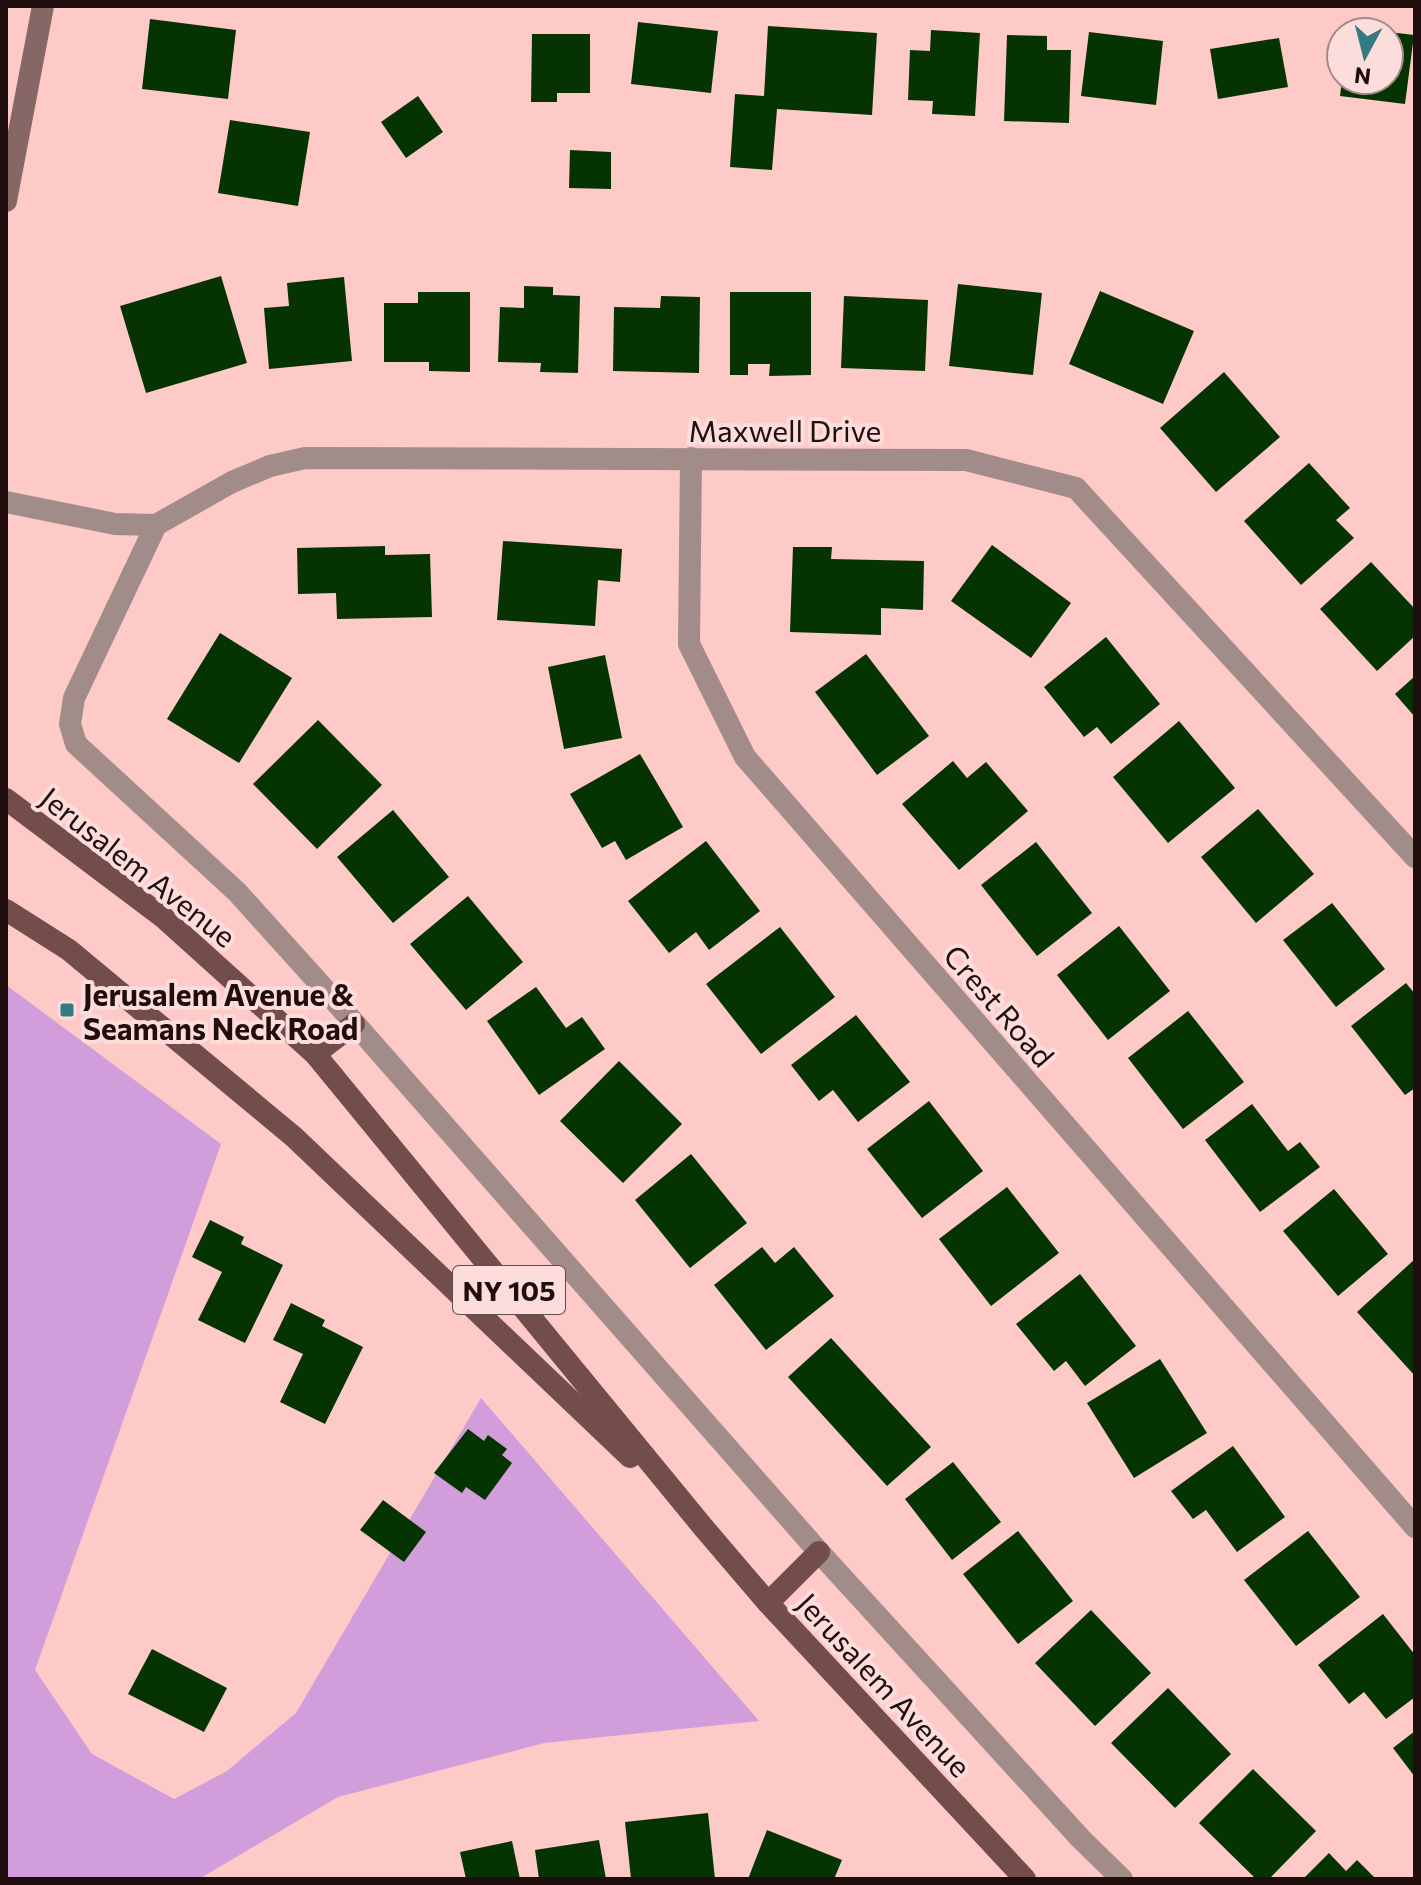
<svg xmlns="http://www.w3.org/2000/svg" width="1421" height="1885" font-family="Commissioner,sans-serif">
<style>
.green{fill:#d19dda}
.building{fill:#053402}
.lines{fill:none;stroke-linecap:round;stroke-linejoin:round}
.minor{stroke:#a28c8a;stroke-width:22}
.secondary{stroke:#866765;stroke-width:22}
.primary{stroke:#724d4b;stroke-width:22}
.poi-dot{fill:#327b81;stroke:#fddddb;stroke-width:3}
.labels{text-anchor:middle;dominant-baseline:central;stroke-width:8;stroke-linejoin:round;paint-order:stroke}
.shield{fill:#fddddb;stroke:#624c4b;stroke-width:2}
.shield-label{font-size:28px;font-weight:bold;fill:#1f0e0d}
.street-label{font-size:30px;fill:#1f0e0d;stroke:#fddddb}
.poi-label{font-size:30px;font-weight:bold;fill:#1f0e0d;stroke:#fddddb;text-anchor:start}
</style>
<rect width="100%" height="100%" fill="#fecac7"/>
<!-- green -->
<path class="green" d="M6 985 221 1144 35 1670 92 1754 174 1799 227 1771 296 1713 481 1398 759 1721 544 1743 338 1797 199 1879H6Z"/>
<!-- building -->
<g class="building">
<path d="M150 19 236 30 228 99 142 89Z"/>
<path d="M638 22 718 31 711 93 631 84Z"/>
<path d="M768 26 877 33 872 115 777 109 772 170 730 167 735 94 764 96Z"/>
<path d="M931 30 980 33 975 116 932 114 933 101 908 100 910 50 930 51Z"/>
<path d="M1089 32 1163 41 1156 105 1081 96Z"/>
<path d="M1389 32 1414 35 1405 104 1340 96 1342 80H1389Z"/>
<path d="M532 34H590V93H557V102H531Z"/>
<path d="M1007 35 1047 36V50H1071L1069 123 1004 121Z"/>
<path d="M1279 38 1288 87 1218 99 1210 49Z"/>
<path d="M418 96 443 132 406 158 381 122Z"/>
<path d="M230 120 310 132 298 206 218 193Z"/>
<path d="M570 150 611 152V189L569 188Z"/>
<path d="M221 276 247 363 146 393 120 306Z"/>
<path d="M344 277 352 361 269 369 264 308 289 306 287 283Z"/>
<path d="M958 284 1042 293 1033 375 949 366Z"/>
<path d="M524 286 553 287V295L580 296 578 373 540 372 541 363 498 362 500 307 524 308Z"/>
<path d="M1100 291 1194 331 1163 404 1069 364Z"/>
<path d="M418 292H470V372L429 371V362H384V303H418Z"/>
<path d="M730 292H811V375L769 376 770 364H748V375H730Z"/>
<path d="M661 296 700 297 699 373 613 371 614 307 660 308Z"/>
<path d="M844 296 928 300 925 371 841 368Z"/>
<path d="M1224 372 1280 437 1216 492 1160 428Z"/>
<path d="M1309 463 1350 508 1336 520 1354 538 1301 585 1244 521Z"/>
<path d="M503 541 622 549 620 582 598 580 595 626 497 620Z"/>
<path d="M992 545 1071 603 1031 658 951 601Z"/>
<path d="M385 546V555L430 554 432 617 337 619 336 593 298 594 297 548Z"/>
<path d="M793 547H832L831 559 924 561 923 610 881 608V635L790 632Z"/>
<path d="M1371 562 1415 609V636L1377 671 1320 609Z"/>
<path d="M220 633 292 678 239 763 167 719Z"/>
<path d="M1106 637 1160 704 1111 744 1097 727 1084 737 1044 687Z"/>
<path d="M866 654 929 736 877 775 815 692Z"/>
<path d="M605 655 622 738 564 749 548 667Z"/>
<path d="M1415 676V717L1395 694Z"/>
<path d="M318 720 382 785 317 849 253 784Z"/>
<path d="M1179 721 1235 788 1168 843 1113 777Z"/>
<path d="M640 754 683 827 626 860 615 841 602 848 570 794Z"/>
<path d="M953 761 967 778 986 762 1028 811 959 870 902 804Z"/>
<path d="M1258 809 1314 874 1256 923 1201 857Z"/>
<path d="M393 810 449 877 393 923 337 857Z"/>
<path d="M706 841 760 911 709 950 696 932 669 953 628 901Z"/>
<path d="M1036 842 1092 913 1037 956 981 885Z"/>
<path d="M468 896 523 962 466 1010 410 944Z"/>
<path d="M1332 903 1385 969 1336 1007 1283 940Z"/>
<path d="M1119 926 1170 991 1108 1040 1057 975Z"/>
<path d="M780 927 835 997 761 1054 706 984Z"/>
<path d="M1406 983 1415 994V1088L1405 1095 1351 1026Z"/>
<path d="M536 987 566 1028 582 1017 605 1049 539 1095 487 1021Z"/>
<path d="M1188 1011 1244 1082 1183 1129 1128 1058Z"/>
<path d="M856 1015 910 1082 858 1122 833 1090 819 1101 791 1065Z"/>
<path d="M619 1061 682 1124 623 1183 560 1121Z"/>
<path d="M929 1101 983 1171 922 1218 867 1149Z"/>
<path d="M1252 1104 1288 1151 1300 1142 1320 1167 1260 1212 1205 1140Z"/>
<path d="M691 1154 747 1223 690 1268 635 1200Z"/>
<path d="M1007 1187 1059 1253 991 1306 939 1239Z"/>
<path d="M1334 1189 1388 1254 1338 1296 1283 1231Z"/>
<path d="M210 1220 244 1237 241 1244 283 1265 245 1343 198 1320 222 1272 192 1257Z"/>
<path d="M762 1247 775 1263 794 1247 834 1296 766 1350 714 1285Z"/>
<path d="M1415 1259V1376L1357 1312Z"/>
<path d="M1080 1274 1136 1346 1085 1386 1066 1361 1054 1371 1016 1324Z"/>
<path d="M291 1303 325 1320 322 1326 363 1347 325 1424 280 1402 303 1354 273 1340Z"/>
<path d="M831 1338 931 1447 887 1486 788 1377Z"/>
<path d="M1160 1359 1207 1433 1134 1478 1087 1403Z"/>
<path d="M468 1429 484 1441 488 1435 507 1449 502 1455 512 1463 485 1500 466 1487 462 1493 434 1473Z"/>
<path d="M1233 1446 1285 1517 1237 1552 1206 1510 1193 1519 1171 1491Z"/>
<path d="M953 1462 1001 1522 952 1560 905 1499Z"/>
<path d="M383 1500 426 1532 404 1562 360 1530Z"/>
<path d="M1018 1531 1073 1601 1018 1644 963 1574Z"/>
<path d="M1308 1531 1360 1597 1296 1646 1244 1580Z"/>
<path d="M1091 1610 1151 1673 1095 1726 1035 1663Z"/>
<path d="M1383 1614 1415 1655V1697L1386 1719 1364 1692 1349 1704 1318 1665Z"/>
<path d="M152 1649 227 1688 204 1732 128 1694Z"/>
<path d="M1168 1688 1231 1754 1175 1808 1111 1743Z"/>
<path d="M1415 1731V1777L1393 1748Z"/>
<path d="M1253 1769 1316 1831 1269 1879H1256L1199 1823Z"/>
<path d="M708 1813 715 1879H631L625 1822Z"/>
<path d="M767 1830 842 1860 834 1879H748Z"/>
<path d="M599 1840 606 1879H539L535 1850Z"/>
<path d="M512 1841 520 1879H466L460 1852Z"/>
<path d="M1329 1853 1346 1871 1357 1860 1376 1879H1303Z"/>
</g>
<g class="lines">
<!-- minor -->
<g class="minor">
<path d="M691 458 689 644 745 757 1415 1527"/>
<path d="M6 502 115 524 156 525 232 482 270 466 305 458 966 460 1076 488 1415 857"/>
<path d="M156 525 74 698 70 724 76 744 237 892 320 984 819 1552 1081 1839 1122 1879"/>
</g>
<!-- secondary -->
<path class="secondary" d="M6 201 43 6"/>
<!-- primary -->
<g class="primary">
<path d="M6 799 164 918 315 1054 703 1527 768 1603 1025 1879"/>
<path d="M6 910 69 950 294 1137 630 1457"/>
<path d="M315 1054 354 1024"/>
<path d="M768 1603 819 1552"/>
</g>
</g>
<!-- markers -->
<rect class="poi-dot" x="59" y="1002" width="16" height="16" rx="4"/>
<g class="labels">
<!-- shield labels -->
<rect class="shield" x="453" y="1266" width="112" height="48" rx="6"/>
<g class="shield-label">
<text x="509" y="1290">NY 105</text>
</g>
<!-- street labels -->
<g class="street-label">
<text x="785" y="429">Maxwell Drive</text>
<text transform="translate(139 866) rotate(38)">Jerusalem Avenue</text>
<text transform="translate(1000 1005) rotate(49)">Crest Road</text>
<text transform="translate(885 1684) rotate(47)">Jerusalem Avenue</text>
</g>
<!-- poi labels -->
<g class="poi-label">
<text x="83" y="993">Jerusalem Avenue &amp;<tspan x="83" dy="34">Seamans Neck Road</tspan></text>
</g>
</g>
<!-- border -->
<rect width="1421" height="1885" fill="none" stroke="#1f0e0d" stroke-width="16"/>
<!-- north arrow -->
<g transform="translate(1365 56) rotate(187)"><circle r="38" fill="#fddddb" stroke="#a48a89" stroke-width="2"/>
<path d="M0-6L14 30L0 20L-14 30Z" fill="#327b81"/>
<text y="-12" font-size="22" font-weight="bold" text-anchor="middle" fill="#1f0e0d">N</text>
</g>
</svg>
